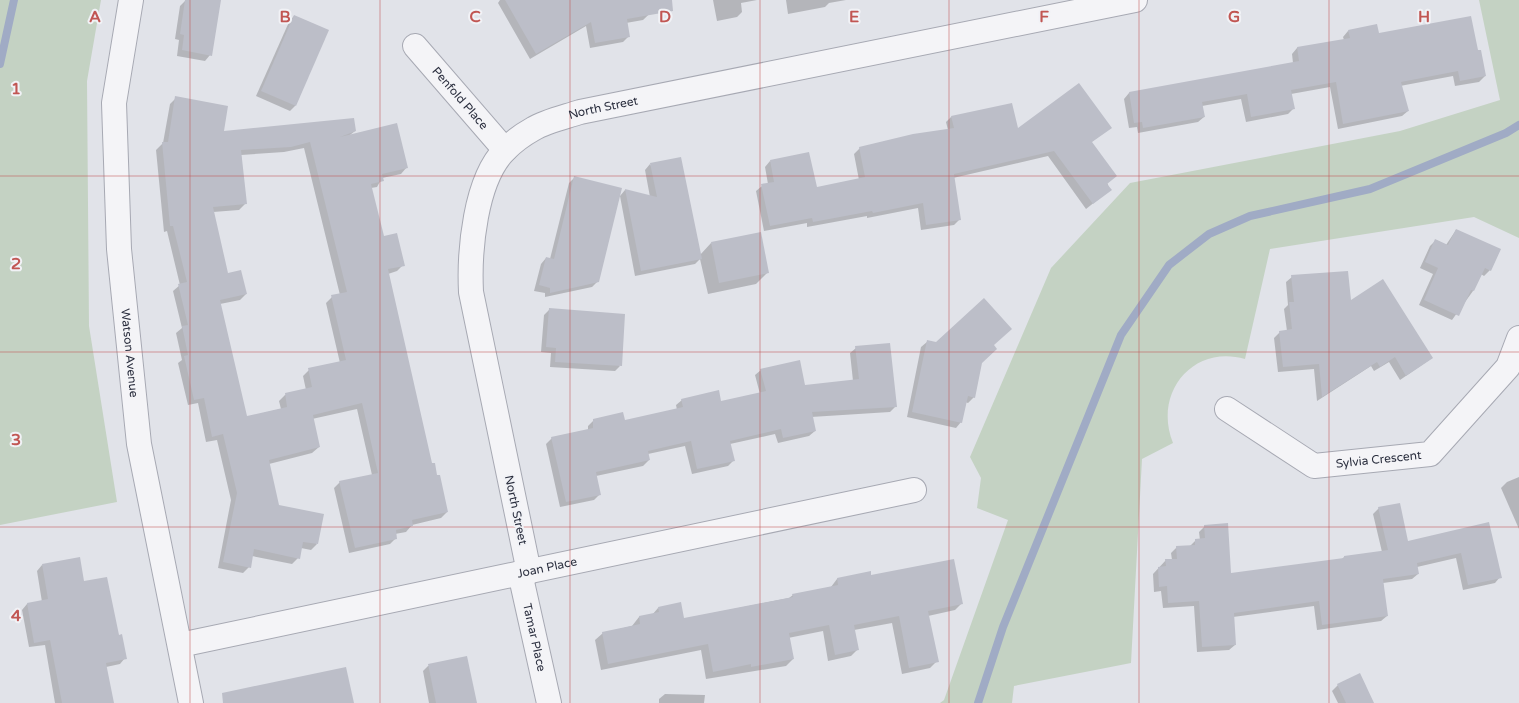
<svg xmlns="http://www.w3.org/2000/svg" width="1519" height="703" font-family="'Varela Round',sans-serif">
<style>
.green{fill:#c4d2c3}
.shadow{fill:#0003;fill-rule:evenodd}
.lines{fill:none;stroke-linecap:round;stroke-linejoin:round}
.stream{stroke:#a0abc5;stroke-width:8}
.building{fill:#bcbec8;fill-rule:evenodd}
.minor-casing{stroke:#a7a9b3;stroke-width:26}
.minor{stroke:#f4f4f7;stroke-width:24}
.grid{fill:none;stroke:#c15653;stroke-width:1;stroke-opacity:0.55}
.labels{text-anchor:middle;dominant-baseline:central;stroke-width:4;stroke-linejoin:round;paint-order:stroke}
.street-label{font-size:12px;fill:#2b2f3f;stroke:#f1f2f6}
.grid-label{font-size:16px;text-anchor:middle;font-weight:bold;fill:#c15653;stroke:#f1f2f6;stroke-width:4;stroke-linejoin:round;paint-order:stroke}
</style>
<rect width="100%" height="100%" fill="#e1e3e9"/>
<!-- green -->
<g class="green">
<path d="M0 0H101L87 81 89 326 117 502 0 525Z"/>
<path d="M1479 0H1519V238L1474 217 1270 249 1245 359C1192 344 1153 394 1173 443L1142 459 1131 663 1014 686 1012 703H940L944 700 1008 520 977 508 981 478 970 457 1051 268 1130 183 1400 131 1500 100Z"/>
</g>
<!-- shadow -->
<g class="shadow">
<path d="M186 0H220L210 55 205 61 177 56 179 40 175 39 180 6Z"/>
<path d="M500 0H664L643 20 626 23 629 36 623 42 590 48 586 26 530 59 498 3Z"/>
<path d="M713 0H757L741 3 742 12 737 17 717 21Z"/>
<path d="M786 0H846L829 3 825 7 788 14Z"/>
<path d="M294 16 295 106 290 111 256 96 289 22Z"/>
<path d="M1348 31 1477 52 1485 76 1479 82 1455 86 1453 76 1400 86 1408 111 1402 116 1338 129 1330 87 1291 94 1293 109 1288 114 1246 122 1241 99 1202 106 1204 117 1198 122 1138 133 1137 127 1129 128 1124 99 1129 93 1293 63 1292 54 1297 48 1344 40 1343 37Z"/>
<path d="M176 98 222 132 355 131 350 135 407 167 401 174 382 178 377 187 371 188 383 237 403 265 397 271 388 274 431 465 447 512 441 518 412 525 406 532 395 534 396 538 390 544 349 553 334 488 340 482 372 475 357 409 312 419 319 447 312 453 269 464 278 506 317 544 311 550 301 548 298 558 292 564 252 556 249 567 243 573 218 568 231 500 217 440 206 442 198 403 188 405 178 363 182 360 176 333 182 328 173 291 180 285 167 231 164 232 156 150 163 143 170 104ZM304 148 340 295 332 297 326 303 340 363 309 370 303 376 306 390 285 395 279 401 281 409 246 417 220 304 240 300 246 294 227 274 213 212 239 210 245 204 241 155 284 152Z"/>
<path d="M951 117 1017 131 1110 128 1091 142 1110 190 1086 209 1048 156 953 178 959 220 954 225 921 230 918 208 867 218V216L807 227V223L764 231 756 191 762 186 768 184 765 167 770 161 816 189 859 180 854 154 860 148 948 130 946 122Z"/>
<path d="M650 164 700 255 711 243 768 272 756 284 708 294 700 259 695 264 635 276 620 196 625 190 650 197 645 170Z"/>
<path d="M575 177 598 281 592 287 545 297V293L534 291 541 264 546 258 550 259 569 183Z"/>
<path d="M1456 230 1499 250 1490 270 1484 276 1481 274 1473 291 1452 320 1419 305 1433 274 1420 268 1430 246 1436 240 1446 245Z"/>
<path d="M1292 277 1350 302 1432 358 1400 380 1389 362 1374 371 1371 366 1317 401 1314 369 1278 372 1274 338 1280 332 1287 331 1284 309 1288 305 1286 282Z"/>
<path d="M549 310 620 366 615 371 550 367 551 353 541 352 544 315Z"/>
<path d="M927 342 992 345 981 363 974 397 968 403 965 402 961 422 956 428 907 417 921 347Z"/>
<path d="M856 348 895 407 890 412 811 417 815 431 809 436 778 443 775 434 730 444 733 461 728 466 692 474 685 446 648 454 649 460 643 466 596 476 600 494 594 500 560 507 546 444 552 438 588 430V426L594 420 624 422 677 410 676 405 682 400 720 403 760 394 755 375 761 370 805 386 853 381 850 353Z"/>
<path d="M1519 477V529L1501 488 1507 482Z"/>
<path d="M1379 508 1407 542 1488 524 1500 577 1495 583 1463 590 1456 558 1417 567 1418 574 1412 579 1383 583 1387 616 1381 621 1317 630 1314 606 1233 617 1235 645 1229 650 1197 652 1194 606 1163 608 1161 591 1154 592 1153 574 1166 560H1172L1171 553 1177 547 1190 546 1196 540H1200L1199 532 1205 526 1230 574 1341 560 1344 557 1382 552 1373 514Z"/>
<path d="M42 565 83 582 118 636 125 658 120 664 106 667 69 703H55L45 645 29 647 22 610 27 604 42 602 37 571Z"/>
<path d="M870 576 962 603 955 610 928 616 937 661 930 668 902 674 892 623 854 630 858 649 851 656 828 661 823 631 788 638 793 659 786 666 706 679 701 650 601 670 595 640 603 633 632 626 639 617 652 615 658 608 683 619 789 598 793 595 831 587 837 579Z"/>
<path d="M466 657 475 703H429L423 671 428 666Z"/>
<path d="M1338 685 1372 703H1338L1332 691Z"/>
<path d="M665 694 705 695 704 703H659V699Z"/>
</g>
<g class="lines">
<!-- stream -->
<g class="stream">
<path d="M0 64 14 0"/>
<path d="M978 703 1003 627 1121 335 1169 265 1209 234 1250 216 1370 189 1506 133 1519 125"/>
</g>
</g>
<!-- building -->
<g class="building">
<path d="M185 0H221L212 56 182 50 184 35 180 34Z"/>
<path d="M505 0H672L673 11 627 19 630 37 595 43 591 22 536 54Z"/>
<path d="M294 15 329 30 296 106 261 91Z"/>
<path d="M1471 16 1478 50H1481L1486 76 1460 81 1458 71 1401 82 1409 111 1343 124 1336 82 1291 90 1295 109 1251 117 1247 94 1202 102 1205 117 1143 128 1142 122 1134 123 1129 92 1299 61 1297 47 1350 38 1348 30 1377 24 1379 33Z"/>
<path d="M1079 83 1112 128 1092 142 1117 176 1107 184 1112 190 1093 204 1054 151 954 174 961 220 926 225 923 203 873 213 872 211 813 222 812 218 770 226 761 184 774 182 770 160 809 152 817 187 865 177 859 147 913 134 954 128 951 116 1012 103 1018 128Z"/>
<path d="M175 96 228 106 224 131 354 118 356 131 340 137 397 123 408 168 382 174 384 181 371 184 384 236 397 233 405 266 388 269 432 463H435L437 475H440L448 512 412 520 413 526 396 530 397 539 355 548 339 481 378 473 362 403 313 415 320 447 269 460 279 505 324 514 318 544 303 542 300 559 254 549 251 568 223 562 237 493 223 434 212 437 204 398 194 400 184 356 188 355 182 326 188 325 178 284 187 282 173 226H170L162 142H168ZM310 142 347 292 331 295 346 360 308 368 312 387 285 393 287 407 247 416 220 300 247 294 241 270 228 273 213 207 247 204 241 150 291 147Z"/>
<path d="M681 157 702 259 641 271 625 189 657 197 650 163Z"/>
<path d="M574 176 622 188 599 282 550 293V288L539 285 546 257 554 259Z"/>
<path d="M1456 229 1501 249 1491 271 1485 268 1474 291 1471 290 1459 316 1424 300 1438 268 1425 262 1435 239 1448 245Z"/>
<path d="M761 232 769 273 719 283 711 242Z"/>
<path d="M1348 271 1351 300 1383 279 1433 358 1406 376 1395 357 1380 367 1377 362 1322 397 1319 364 1283 367 1279 331 1292 329 1289 302H1294L1291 275Z"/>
<path d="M984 298 1012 329 994 345 997 349 982 363 975 398 968 396 962 423 912 412 927 340 936 342Z"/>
<path d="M549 308 625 314 622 366 555 362 556 348 546 347Z"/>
<path d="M890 343 897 407 812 412 816 431 783 438 781 429 730 441 735 461 697 469 691 441 648 451 650 460 596 472 601 495 566 502 551 437 593 428V419L623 412 625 420 683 407 681 399 719 390 721 401 766 391 760 369 800 360 805 385 859 379 855 346Z"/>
<path d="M1400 503 1408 541 1489 522 1502 578 1468 585 1461 553 1417 563 1419 574 1383 579 1388 616 1322 625 1319 601 1234 613 1236 645 1202 647 1199 601 1168 603 1167 586 1159 587 1158 567 1166 566 1165 559H1177L1176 546 1195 545V539L1205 538 1204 525 1228 523 1231 573 1344 558V556L1388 550 1378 507Z"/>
<path d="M80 557 84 581 107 577 119 635 122 634 127 659 106 663 114 703H62L50 640 34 643 27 603 48 599 42 564Z"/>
<path d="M954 559 963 604 928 611 939 662 909 668 899 616 854 625 859 650 835 655 829 625 789 633 794 659 751 667V664L713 672 708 644 608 664 602 632 640 624 639 616 659 612 658 607 681 602 684 618 793 597 792 594 838 585 837 578 871 571V575Z"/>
<path d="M467 656 477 703H436L428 664Z"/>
<path d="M346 667 354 703H223L222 693Z"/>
<path d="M1360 673 1374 703H1346L1337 684Z"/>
</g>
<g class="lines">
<defs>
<g id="minor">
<path id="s1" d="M131 0 114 103 119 249 139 444 191 703"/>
<path id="s2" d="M415 46 505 150"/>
<path id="s3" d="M1227 409 1314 466 1430 454 1508 367 1519 338"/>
<path id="s4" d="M529 572 471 292C469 251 475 180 505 150 513 142 524 134 533 129 546 121 565 117 580 112L1135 0"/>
<path id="s5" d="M520 573 549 703"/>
<path id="s6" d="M180 645 914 490"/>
</g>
</defs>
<!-- minor casing -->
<use href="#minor" class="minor-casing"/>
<!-- minor -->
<use href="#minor" class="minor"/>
</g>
<!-- grid -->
<path class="grid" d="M190 0V703M380 0V703M570 0V703M760 0V703M949 0V703M1139 0V703M1329 0V703M0 176H1519M0 352H1519M0 527H1519"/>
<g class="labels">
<!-- street labels -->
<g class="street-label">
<text stroke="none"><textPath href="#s2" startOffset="69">Penfold Place</textPath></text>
<text stroke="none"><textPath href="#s4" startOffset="544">North Street</textPath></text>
<text stroke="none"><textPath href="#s1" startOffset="355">Watson Avenue</textPath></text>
<text stroke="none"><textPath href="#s3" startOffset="169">Sylvia Crescent</textPath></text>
<text transform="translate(516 510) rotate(78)">North Street</text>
<text stroke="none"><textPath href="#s6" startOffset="375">Joan Place</textPath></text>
<text stroke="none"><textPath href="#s5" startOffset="66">Tamar Place</textPath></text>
</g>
</g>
<g class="grid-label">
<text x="95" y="22">A</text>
<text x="285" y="22">B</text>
<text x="475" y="22">C</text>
<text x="665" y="22">D</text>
<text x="854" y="22">E</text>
<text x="1044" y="22">F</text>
<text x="1234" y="22">G</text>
<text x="1424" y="22">H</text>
<text x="16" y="94">1</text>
<text x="16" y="269">2</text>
<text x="16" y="445">3</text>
<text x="16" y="621">4</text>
</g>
</svg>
